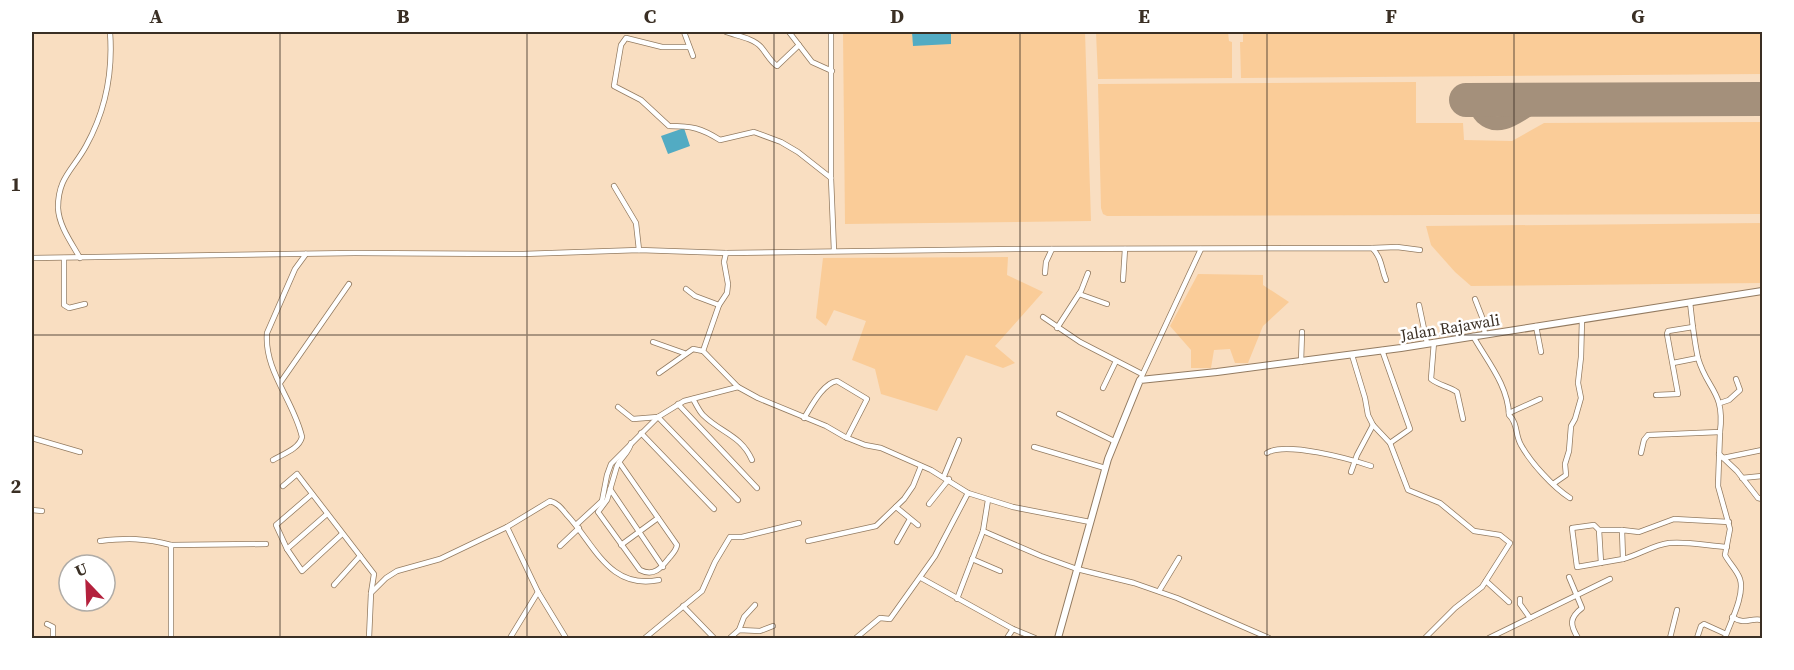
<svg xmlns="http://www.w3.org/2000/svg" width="1794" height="670" font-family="'Source Serif 4',serif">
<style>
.green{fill:#facc98}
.water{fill:#52abc3}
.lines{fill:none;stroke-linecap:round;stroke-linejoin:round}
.taxiway{stroke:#a4907b;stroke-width:14}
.runway{stroke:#a4907b;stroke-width:34}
.minor-casing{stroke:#937b61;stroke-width:6}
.tertiary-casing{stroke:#937b61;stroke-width:8}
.minor{stroke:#fff;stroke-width:4.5}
.tertiary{stroke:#fff;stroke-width:6}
.grid{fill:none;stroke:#3a2f24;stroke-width:1.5;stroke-opacity:0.55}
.labels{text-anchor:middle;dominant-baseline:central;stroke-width:5;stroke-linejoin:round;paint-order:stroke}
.street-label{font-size:16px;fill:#3a2f24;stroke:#fff}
.neatline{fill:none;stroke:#3a2f24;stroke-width:2}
.grid-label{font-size:20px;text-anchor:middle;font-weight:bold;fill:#3a2f24}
</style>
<rect width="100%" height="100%" fill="#f9dec1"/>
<!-- green -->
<g class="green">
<path d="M843 32H1085L1091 221 845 224Z"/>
<path d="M1096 32H1228L1229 41 1232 42V78L1098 79Z"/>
<path d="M1243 32H1762V74L1241 78 1240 42H1243Z"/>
<path d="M1416 82V123H1463L1464 140 1512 141 1544 123 1762 122V214L1107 216 1103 214 1101 208 1098 84Z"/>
<path d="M1762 223V283L1471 286 1455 272 1431 245 1426 226Z"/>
<path d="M1008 257 1007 275 1043 292 995 346 1015 363 1003 368 966 355 937 411 881 394 875 369 852 360 866 321 834 310 826 326 816 318 823 258Z"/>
<path d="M1198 274 1263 275V285L1289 302 1263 326 1248 363H1235L1230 349 1214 350 1211 368H1191V350L1170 326Z"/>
</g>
<!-- water -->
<g class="water">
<path d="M912 32H951V44L913 46Z"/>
<path d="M684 128 690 146 668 154 661 136Z"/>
</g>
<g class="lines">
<!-- taxiway -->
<path class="taxiway" d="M1519 100 1502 94H1484L1476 100C1476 107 1477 112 1482 117 1503 136 1526 107 1546 100"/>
<!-- runway -->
<path class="runway" d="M1466 100 1762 99"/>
<defs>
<g id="minor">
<path d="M684 32 693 56"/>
<path d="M726 32C737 36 753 38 761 47 767 54 770 61 777 66L799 45 812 62 832 71"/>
<path d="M789 32 799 45"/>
<path d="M831 32V178L834 251"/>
<path d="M689 47H662L626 38 621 45 614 86 641 100 669 126C692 126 701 128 720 140L754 132 781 142 798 152 831 178"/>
<path d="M614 186 636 223 639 250"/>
<path d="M1372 248 1397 247 1420 250"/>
<path d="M726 253 724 262 728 284 727 293 719 305 703 351 738 387 758 398 826 426 845 437 865 445 881 448 931 470 968 493 1013 507 1090 522"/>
<path d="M32 258 355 253 523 254 639 250 726 253 1015 249 1372 248C1382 258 1381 268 1386 280"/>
<path d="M64 258V305L69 308 85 304"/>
<path d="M80 258C71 242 59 226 58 208 58 177 73 170 86 146 106 110 113 72 110 32"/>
<path d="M1045 273 1046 262 1052 249"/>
<path d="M1123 280 1125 249"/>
<path d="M686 289 695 296 719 305"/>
<path d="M1079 294 1107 304"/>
<path d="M1475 299 1482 317 1485 334"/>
<path d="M1419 305 1427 343"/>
<path d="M1043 317 1080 342 1142 374"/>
<path d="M1536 326 1541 352"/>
<path d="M1057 328 1081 291 1088 273"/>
<path d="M1473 336C1487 361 1508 385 1509 415 1518 423 1515 435 1521 445 1531 463 1553 487 1570 498"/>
<path d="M653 342 684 353"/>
<path d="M1434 342 1431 379C1438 385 1448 386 1457 392L1463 419"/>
<path d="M1382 350 1410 429 1390 443"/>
<path d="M1352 355 1365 398 1368 415 1373 425 1390 443 1408 490 1440 503 1474 531 1500 535 1510 543 1482 587 1455 608 1425 638"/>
<path d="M1301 362 1302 332"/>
<path d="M1673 363 1698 358"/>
<path d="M659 373 693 349 703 351"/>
<path d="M1140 380 1201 249"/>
<path d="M280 383 349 284"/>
<path d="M1103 388 1116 361"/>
<path d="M1656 395 1678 394 1667 334 1668 331 1693 327"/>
<path d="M693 399C696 404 699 411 703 415 721 433 741 435 752 460"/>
<path d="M1720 403 1729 400 1740 390 1736 379"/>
<path d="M678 404 757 488"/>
<path d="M618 407 633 419 658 417"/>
<path d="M1509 413 1540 399"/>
<path d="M1059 414 1114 441"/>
<path d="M658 417 738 500"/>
<path d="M804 418C811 407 823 383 837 381L867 399 847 438"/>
<path d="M1720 432 1718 486 1730 529 1725 555C1729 563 1737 570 1740 579 1745 595 1730 623 1725 638"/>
<path d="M641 433 714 509"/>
<path d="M32 438 80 452"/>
<path d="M1034 447 1105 468"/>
<path d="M1267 453C1285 441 1350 459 1371 466"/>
<path d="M1641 453 1644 440 1648 435 1720 432C1725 391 1707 390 1698 358 1694 340 1692 320 1690 302"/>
<path d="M1719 454 1737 471 1758 498 1762 499"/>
<path d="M1723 458 1762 450"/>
<path d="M273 460C283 454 299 449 302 437 294 401 264 371 267 333L295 269 306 254"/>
<path d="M619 462 677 545C676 551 673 553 669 558 661 568 654 577 640 570L598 512 607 500 617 466C621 457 629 453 631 443"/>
<path d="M1351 472 1357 455 1373 425"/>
<path d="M944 476 959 440"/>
<path d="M1742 478 1762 476"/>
<path d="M1553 484 1566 475 1565 464 1569 451 1571 426 1575 419 1581 398 1578 383 1581 357 1582 319"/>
<path d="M283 486 297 474 374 574 371 593"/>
<path d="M610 489 663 567"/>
<path d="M312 494 276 525 287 549 302 571 342 534"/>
<path d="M929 504 949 479"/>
<path d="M896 507 918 525"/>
<path d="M32 510 42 511"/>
<path d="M576 525 602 501 607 475 611 464 658 417 684 401 738 387"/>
<path d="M507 527 538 592 510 638"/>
<path d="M1599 530 1601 563"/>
<path d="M1622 530H1599L1594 525 1572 528 1577 567 1623 559"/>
<path d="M983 531 1041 556 1077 569 1134 583 1177 598 1269 638"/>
<path d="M100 541C127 538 145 538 171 545"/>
<path d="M808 541 876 526 904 499 913 486 921 466"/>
<path d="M897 542 910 519"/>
<path d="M621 545 658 518"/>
<path d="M560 546 579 528"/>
<path d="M1727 547C1709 546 1687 541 1669 543 1653 545 1639 555 1623 559L1622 530 1639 532 1674 519 1729 522"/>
<path d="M287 549 327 514"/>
<path d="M972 559 1000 571"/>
<path d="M1569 577 1582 608C1569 618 1570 625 1578 638"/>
<path d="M921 578 1013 629 1035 638"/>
<path d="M1486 581 1509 602"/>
<path d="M334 585 360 556"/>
<path d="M1159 591 1179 558"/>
<path d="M538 592 566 638"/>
<path d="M957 599 983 531 988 500"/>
<path d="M1520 599V604L1530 618"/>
<path d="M683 606 714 638"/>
<path d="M1732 617C1746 626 1750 617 1762 620"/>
<path d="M47 624 53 627V638"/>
<path d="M739 630 744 617 755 605"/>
<path d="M171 638V545L266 544"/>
<path d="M369 638 371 593 386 578 397 571 440 559 507 527 550 501C558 503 562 509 567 515 595 545 609 590 659 580"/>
<path d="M645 638 702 591 715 562 730 537H742L799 523"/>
<path d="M730 638 739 630 760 631 773 626"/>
<path d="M856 638 880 618 890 619 935 556 968 493"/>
<path d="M1007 638 1013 629"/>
<path d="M1489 638 1610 579"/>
<path d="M1670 638 1677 610"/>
<path d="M1697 638 1701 626 1704 624 1726 634"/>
</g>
<path id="tertiary" d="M1058 638 1108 459 1140 380 1217 372 1401 348 1762 291"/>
</defs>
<!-- minor casing -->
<use href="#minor" class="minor-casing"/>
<!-- tertiary casing -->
<use href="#tertiary" class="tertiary-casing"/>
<!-- minor -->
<use href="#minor" class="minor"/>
<!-- tertiary -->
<use href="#tertiary" class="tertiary"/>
</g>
<!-- grid -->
<path class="grid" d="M280 32V638M527 32V638M774 32V638M1020 32V638M1267 32V638M1514 32V638M32 335H1762"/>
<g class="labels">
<!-- street labels -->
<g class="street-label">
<text transform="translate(1450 327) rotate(-9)">Jalan Rajawali</text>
</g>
</g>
<!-- border -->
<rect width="1794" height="670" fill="none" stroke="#ffffff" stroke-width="66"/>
<!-- north arrow -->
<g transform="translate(87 583) rotate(337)"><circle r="28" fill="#ffffff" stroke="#b0aca7" stroke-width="1.5"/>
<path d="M0-4.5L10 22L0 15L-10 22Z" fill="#b4213d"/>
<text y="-9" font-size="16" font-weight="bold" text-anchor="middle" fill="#3a2f24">U</text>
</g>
<rect x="33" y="33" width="1728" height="604" class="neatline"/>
<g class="grid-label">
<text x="156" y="23">A</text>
<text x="403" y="23">B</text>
<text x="650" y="23">C</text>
<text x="897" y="23">D</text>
<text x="1144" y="23">E</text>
<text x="1391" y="23">F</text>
<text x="1638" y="23">G</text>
<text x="16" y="191">1</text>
<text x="16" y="493">2</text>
</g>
</svg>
